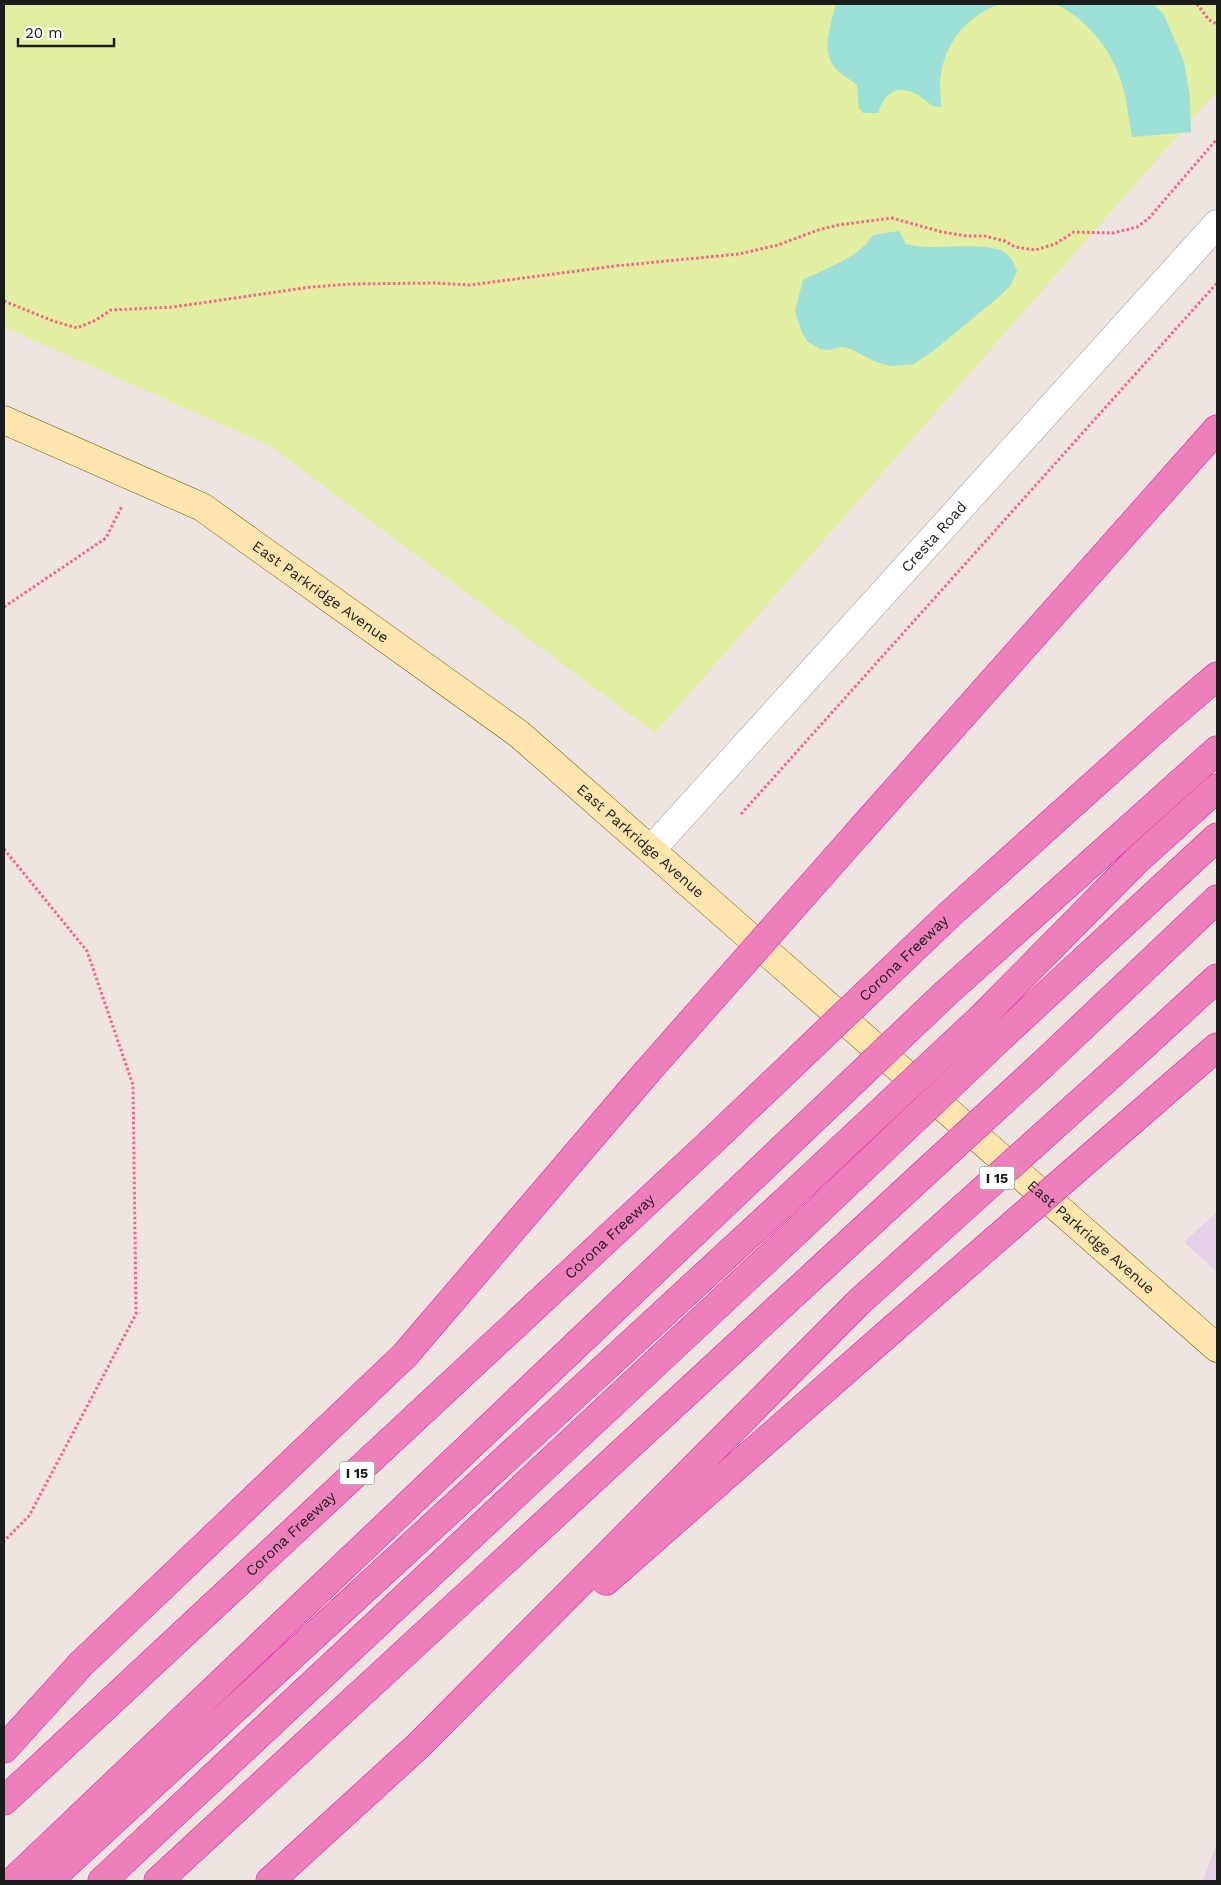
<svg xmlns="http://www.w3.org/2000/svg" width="1221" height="1885" font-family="'Work Sans',sans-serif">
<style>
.industrial{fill:#e4d1e8}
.grass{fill:#e2eea1}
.water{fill:#9ce0d8}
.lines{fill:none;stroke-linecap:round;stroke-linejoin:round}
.tertiary-casing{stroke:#9d9d9d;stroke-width:29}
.secondary-casing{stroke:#755800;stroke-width:29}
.motorway-casing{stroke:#e515a6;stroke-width:29}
.path{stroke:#ff6088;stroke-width:3;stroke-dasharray:2.5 2.5;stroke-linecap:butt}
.tertiary{stroke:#fff;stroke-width:28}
.secondary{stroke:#ffe6ae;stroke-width:28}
.motorway{stroke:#ed80bb;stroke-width:28}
.motorway-bridge-casing{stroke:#e515a6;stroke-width:29;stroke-linecap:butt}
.motorway-bridge{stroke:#ed80bb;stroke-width:28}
.labels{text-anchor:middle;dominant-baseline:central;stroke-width:4.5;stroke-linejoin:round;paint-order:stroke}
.shield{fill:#fff;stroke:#606060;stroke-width:1}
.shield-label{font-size:14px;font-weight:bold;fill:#1c1c1c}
.street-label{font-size:15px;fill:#1c1c1c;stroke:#fff}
</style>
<rect width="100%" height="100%" fill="#eee5e0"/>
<!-- industrial -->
<g class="industrial">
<path d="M1217 1212V1272L1184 1242Z"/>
<path d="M1217 1842V1881H1203Z"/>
</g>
<!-- grass -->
<path class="grass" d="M4 4H1217V91L655 733 270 446 4 327Z"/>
<!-- water -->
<g class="water">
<path d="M836 4H999C964 18 942 46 940 84 940 91 941 99 941 107 931 108 929 102 921 97 899 83 885 91 878 113H863L859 108 857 85C851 80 844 76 838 71 819 54 831 24 836 4Z"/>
<path d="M1056 4H1154L1164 15 1184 62 1190 97 1191 132 1132 137C1129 123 1128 109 1125 95 1116 56 1092 22 1056 4Z"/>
<path d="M899 231 906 244C935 252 979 240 1004 252 1011 256 1014 264 1017 271L1011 285 1000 296 937 348 914 364 890 366 876 362 851 349 842 347 827 350 820 349 808 342 802 333 795 311 803 280C826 268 859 258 873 235Z"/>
</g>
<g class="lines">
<defs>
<g id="tertiary">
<path id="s1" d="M651 850 1217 224"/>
</g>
<g id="secondary">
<path id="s2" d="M4 420 202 507 519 734 1217 1348"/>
</g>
<g id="motorway">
<path d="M858 833 1217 429"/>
<path d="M949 915 1167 719 1217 676"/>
<path d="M946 993 1217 750"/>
<path d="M981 1018 1137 860 1217 788"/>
<path d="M1004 1034 1217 837"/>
<path d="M1134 1054 1217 978"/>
<path d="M1043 1064 1217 899"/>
<path d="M1165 1092 1217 1047"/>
<path d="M606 1581 894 1328"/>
<path d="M4 1749 81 1664 405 1355 646 1073"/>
<path id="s3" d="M4 1801 709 1144"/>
<path d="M13 1881 739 1190"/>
<path d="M48 1881 779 1207"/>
<path d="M102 1881 799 1229"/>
<path d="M158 1881 826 1264"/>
<path d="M270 1881 419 1745 860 1301"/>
</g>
</defs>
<!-- tertiary casing -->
<use href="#tertiary" class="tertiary-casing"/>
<!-- secondary casing -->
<use href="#secondary" class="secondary-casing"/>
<!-- motorway casing -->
<use href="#motorway" class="motorway-casing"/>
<!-- path -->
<g class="path">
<path d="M1197 4 1209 20 1217 24"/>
<path d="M4 301 53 321 77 328 96 320 111 310 173 307 311 287 352 284 434 283 470 285 615 266 739 254 778 245 818 230 838 225 892 218 942 232 967 236H985L1005 241 1015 247 1035 250 1055 244 1074 232 1113 233 1137 227 1149 218 1217 139"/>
<path d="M4 607 106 538 122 506"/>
<path d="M741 814 1217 283"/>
<path d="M4 849 87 951 133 1085 136 1314 29 1516 4 1541"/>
</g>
<!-- tertiary -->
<use href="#tertiary" class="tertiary"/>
<!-- secondary -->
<use href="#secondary" class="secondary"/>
<!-- motorway -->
<use href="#motorway" class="motorway"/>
<defs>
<g id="motorway-bridge">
<path d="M646 1073 858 833"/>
<path id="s4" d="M709 1144 949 915"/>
<path d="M739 1190 946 993"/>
<path d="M779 1207 981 1018"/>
<path d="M799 1229 1004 1034"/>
<path d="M826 1264 1043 1064"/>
<path d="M860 1301 1134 1054"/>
<path d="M894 1328 1165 1092"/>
</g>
</defs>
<!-- motorway-bridge casing -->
<use href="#motorway-bridge" class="motorway-bridge-casing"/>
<!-- motorway-bridge -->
<use href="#motorway-bridge" class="motorway-bridge"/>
</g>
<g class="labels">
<!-- shield labels -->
<g class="shield">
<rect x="979.5" y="1166.5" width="35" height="23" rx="4"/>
<rect x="339.5" y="1461.5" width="35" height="23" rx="4"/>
</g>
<g class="shield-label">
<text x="997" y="1178">I 15</text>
<text x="357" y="1473">I 15</text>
</g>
<!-- street labels -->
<g class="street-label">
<text stroke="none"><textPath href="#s1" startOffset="422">Cresta Road</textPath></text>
<text stroke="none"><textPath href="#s2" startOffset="362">East Parkridge Avenue</textPath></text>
<text stroke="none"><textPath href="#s2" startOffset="768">East Parkridge Avenue</textPath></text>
<text stroke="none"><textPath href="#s4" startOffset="269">Corona Freeway</textPath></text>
<text stroke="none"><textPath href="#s3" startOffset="828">Corona Freeway</textPath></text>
<text stroke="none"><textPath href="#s2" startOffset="1368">East Parkridge Avenue</textPath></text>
<text stroke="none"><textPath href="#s3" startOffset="392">Corona Freeway</textPath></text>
</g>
</g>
<!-- border -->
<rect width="1221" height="1885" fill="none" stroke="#1c1c1c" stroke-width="10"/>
<!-- scale -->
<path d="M18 38v8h96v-8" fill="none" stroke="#1c1c1c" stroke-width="2.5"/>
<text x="25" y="38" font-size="15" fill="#1c1c1c" stroke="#ffffff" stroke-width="4" paint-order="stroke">20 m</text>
</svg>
